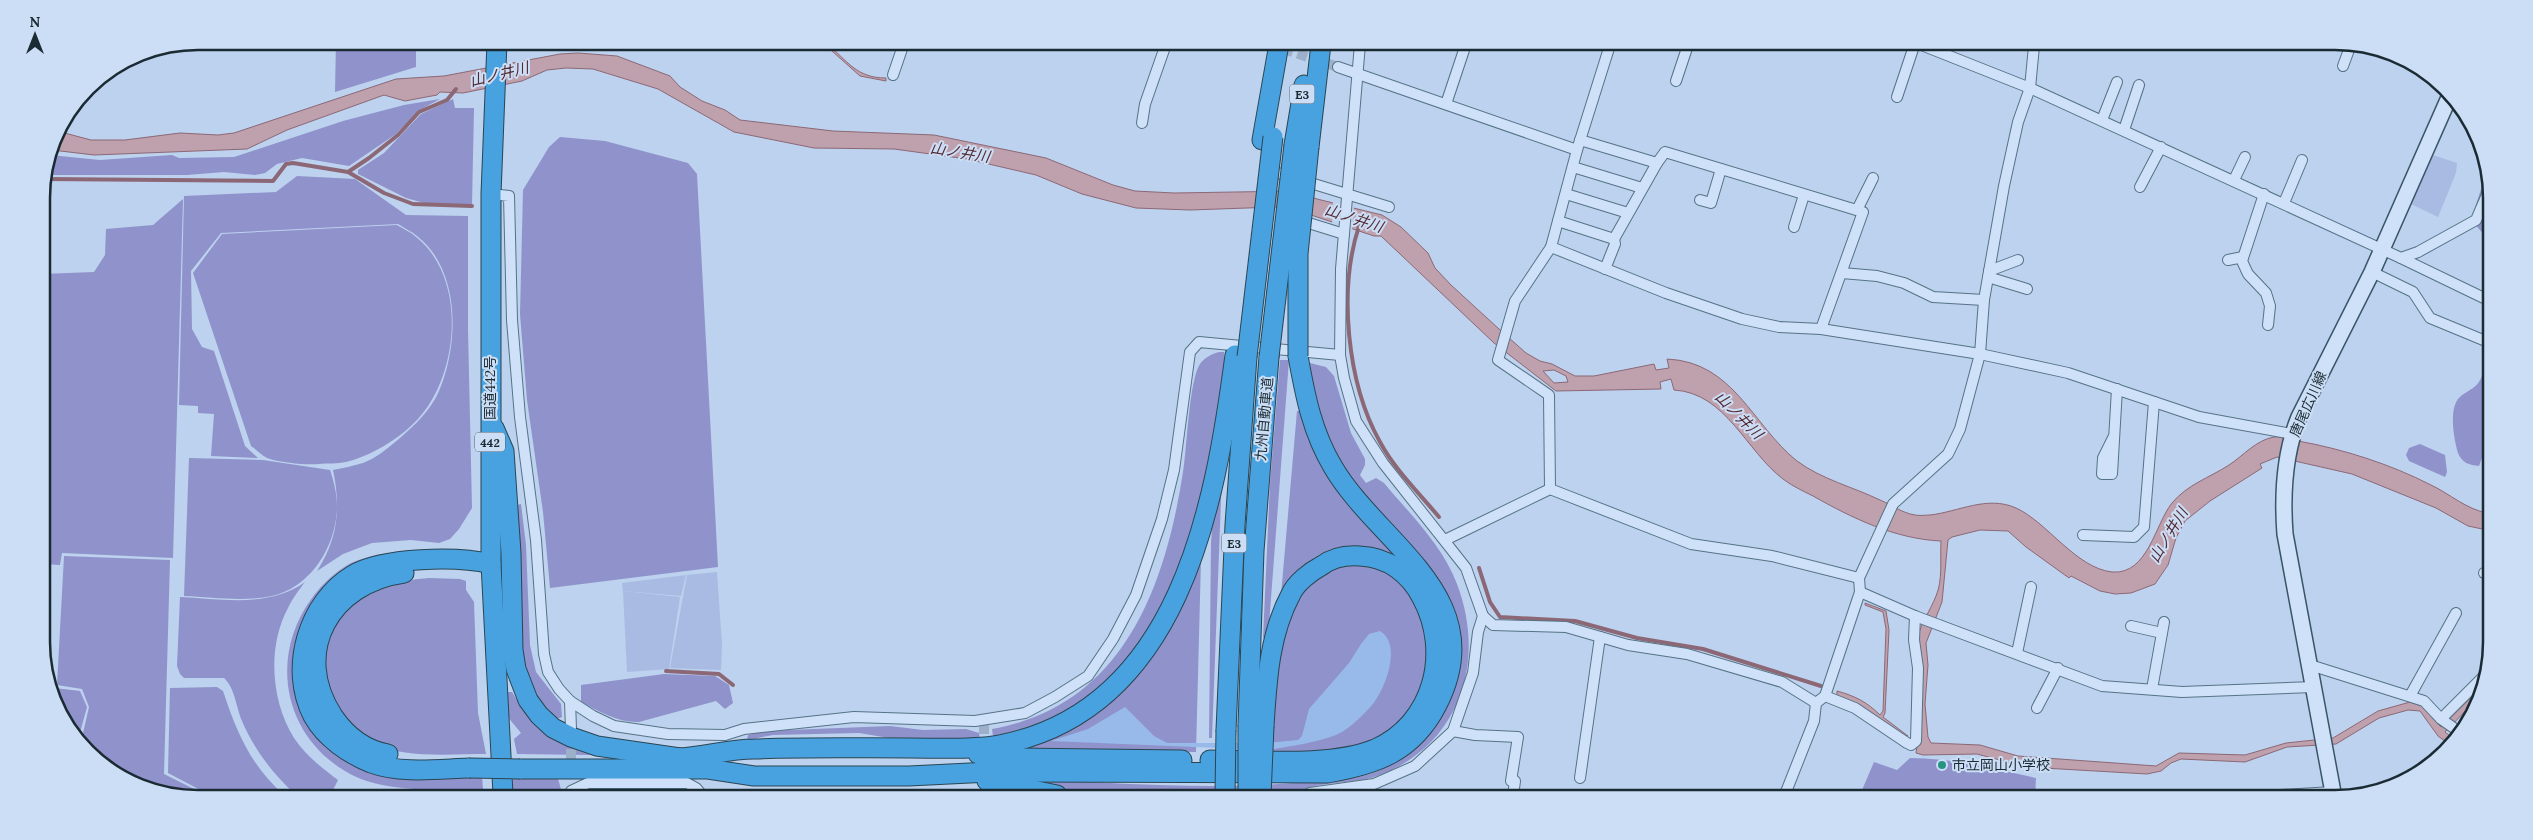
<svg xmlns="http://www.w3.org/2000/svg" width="2533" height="840" font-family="Lora,'Noto Sans JP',serif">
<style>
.farmland{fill:#a9bbe3}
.green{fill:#9092cb}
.sand{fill:#98baeb}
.water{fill:#bfa0ad;stroke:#8c6876;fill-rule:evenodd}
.pier{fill:#bcd2ee}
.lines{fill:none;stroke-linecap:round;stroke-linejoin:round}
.stream{stroke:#8c6876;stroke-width:4}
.street-tunnel{stroke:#9cb1c9;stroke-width:10;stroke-dasharray:10 5;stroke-linecap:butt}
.street-casing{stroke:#557385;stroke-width:12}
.secondary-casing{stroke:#395666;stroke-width:18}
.highway-casing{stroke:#2a4552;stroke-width:21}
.street{stroke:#cfe1f9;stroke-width:10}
.secondary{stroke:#cfe1f9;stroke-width:15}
.highway{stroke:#49a2e0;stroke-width:19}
.highway-bridge-casing{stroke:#2a4552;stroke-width:21;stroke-linecap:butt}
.highway-bridge{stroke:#49a2e0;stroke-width:19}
.poi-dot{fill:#259483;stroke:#cbdef5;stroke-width:2}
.labels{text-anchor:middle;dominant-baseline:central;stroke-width:4;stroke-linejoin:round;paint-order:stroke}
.shield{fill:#cbdef5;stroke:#50616e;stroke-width:1}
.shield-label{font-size:12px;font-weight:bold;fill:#1b2b34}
.street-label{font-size:14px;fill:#1b2b34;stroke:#cbdef5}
.poi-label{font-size:14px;fill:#1b2b34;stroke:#cbdef5;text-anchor:start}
.water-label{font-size:15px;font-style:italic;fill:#542932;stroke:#cbdef5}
.rim{fill:none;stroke:#1b2b34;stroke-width:2.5}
</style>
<rect width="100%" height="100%" fill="#bcd2ee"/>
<!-- farmland -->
<g class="farmland">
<path d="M2433 155 2457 163 2456 173 2438 217 2411 204Z"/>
<path d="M717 572 722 645 721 670 670 668 687 575Z"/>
<path d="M686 575 681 596 623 591 622 583Z"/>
<path d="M623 591 680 597 669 669 627 672Z"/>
</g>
<!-- green -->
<g class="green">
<path d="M336 42H416V67L335 92Z"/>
<path d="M440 99 418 111 396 134 349 166 302 158 277 164 265 173 255 175 224 172 187 175H45L50 155 100 160 172 155 179 158 234 157 343 121 404 105Z"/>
<path d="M453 99 455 108H474L472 205 424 203 406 198 358 174V170L384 153 421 114Z"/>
<path d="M560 137 605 141 688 163 697 174 718 567 550 588 543 512 527 400 520 314 523 190 549 147Z"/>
<path d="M2486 162 2489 168 2488 239 2471 220 2486 174Z"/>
<path d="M297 176 355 179 406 215 468 216V330L472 508 459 529 450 539 439 543 411 540 372 543 343 554 317 571C338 539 341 507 333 470 343 468 353 466 363 463 377 458 389 447 400 438 415 425 431 410 439 391 459 345 461 270 417 236 411 231 404 228 398 224L221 233 191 271 192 329 202 347 214 351 245 446 258 458 211 456 214 414 198 413V406L179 405 184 196 276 192Z"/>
<path d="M183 199 173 558 62 553 60 565 44 564 42 274 94 272 105 255 106 229 153 225Z"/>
<path d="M397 225C403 229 411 232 416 237 468 278 459 376 417 420 399 439 371 456 346 462 338 464 327 463 319 464 304 465 284 463 270 459 263 457 257 450 251 446L193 273 222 234Z"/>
<path d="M1219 352H1224C1227 390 1213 450 1203 487 1196 515 1192 546 1181 572 1156 631 1118 682 1061 714 1040 726 1016 731 993 736L992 729C1122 706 1165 589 1183 472 1187 449 1189 380 1200 364 1205 357 1212 354 1219 352Z"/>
<path d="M1280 360H1289L1268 638H1263L1270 483Z"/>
<path d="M1310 363 1326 367 1334 376 1351 433 1365 459V465L1360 475 1366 483 1376 478 1384 483C1410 514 1443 546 1457 584 1488 665 1457 751 1371 778 1352 784 1306 781 1295 796L1071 795 1047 786 1011 781 1037 779C1124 784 1217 790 1304 782 1325 780 1349 781 1370 774 1407 762 1440 728 1452 691 1462 660 1462 623 1447 594 1433 566 1407 543 1385 521 1362 497 1339 467 1324 437 1317 422 1311 380 1310 363Z"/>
<path d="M2488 373 2487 444 2479 466C2469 465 2462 463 2458 453 2454 439 2448 407 2460 397 2469 389 2477 389 2482 376Z"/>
<path d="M1297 411H1300L1308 434 1408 565C1351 535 1317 539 1281 595Z"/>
<path d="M2420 444 2445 455 2447 472 2445 477 2409 461 2406 455 2409 448Z"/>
<path d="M189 458 263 460 330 470C335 485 339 502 336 519 331 554 307 588 272 596 244 602 211 597 184 596Z"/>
<path d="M1222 473 1212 738H1209L1211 543 1213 515Z"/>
<path d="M521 504 526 545 530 645 536 672 561 704 562 717 557 719 550 716 538 703 520 654 513 506Z"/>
<path d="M410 551 311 608 335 753 482 774 483 790C439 788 384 795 345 771 283 734 269 656 312 598 322 584 336 571 351 563 370 555 389 552 410 551Z"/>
<path d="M64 556 170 560 164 774 202 793H157L131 783 80 746 89 707 82 689 57 685Z"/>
<path d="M1201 559 1196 752 1003 750 1118 693 1150 659 1180 611Z"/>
<path d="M1363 564C1409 574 1418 595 1426 638 1427 646 1431 656 1431 664 1429 687 1404 723 1385 736 1358 754 1302 753 1270 754 1273 704 1273 623 1307 584 1321 569 1344 565 1363 564Z"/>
<path d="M429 578 460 579 466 581V590L474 602 478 713 486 754C452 754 400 759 370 742 312 710 308 622 370 591 388 582 409 580 429 578Z"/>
<path d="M305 582C299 590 292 599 288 608 267 647 271 701 294 738 305 755 322 768 338 780L331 794H295C272 773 254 749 242 721 236 707 235 688 224 678H184L180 674 177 666 180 597C222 599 269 608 305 582Z"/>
<path d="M664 674 715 676 729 685 733 703 725 709 716 701 639 722C619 723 598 711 581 702V685Z"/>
<path d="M217 687 223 691C237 733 250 764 283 794L206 793 168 773 170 688Z"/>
<path d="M55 688 80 691 87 707 78 740 55 694Z"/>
<path d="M507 692H512C530 724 556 744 591 755L517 754 514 739 521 733 507 716Z"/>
<path d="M890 726 923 730 966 729 979 733 980 739 901 740 859 733 773 735 747 740 748 735 764 731Z"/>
<path d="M1910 758C1953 758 1994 769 2036 778L2035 798 1859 797 1874 762 1897 770Z"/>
<path d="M513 775H557L562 793 512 792Z"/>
</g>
<!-- sand -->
<path class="sand" d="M1380 631C1402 644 1386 687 1373 704 1366 712 1354 724 1345 730 1330 741 1286 747 1267 750L1051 741 1088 729 1125 707 1154 736 1167 743H1267L1298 740 1302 736 1309 709 1349 663 1361 644 1369 634Z"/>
<!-- water -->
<g class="water">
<path d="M823 43H826C848 61 856 78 886 78V81L860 76Z"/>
<path d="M578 53 617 56 670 76 680 87 702 101 725 110 740 120 833 131 934 135 1046 158 1113 185 1135 191 1174 193 1296 191 1317 199 1382 215 1401 227 1428 253 1435 268 1451 285 1499 329 1526 353 1540 361 1552 364 1575 376H1594L1654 364 1656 370 1669 368 1667 359C1734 362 1752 425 1797 461 1821 479 1853 487 1880 500 1892 505 1902 513 1915 515 1920 516 1926 515 1930 515 1958 512 1987 495 2016 508 2047 522 2076 568 2112 572 2148 575 2155 524 2172 503 2188 484 2209 478 2229 465 2243 456 2256 440 2274 437 2281 436 2290 440 2298 441 2343 449 2390 464 2431 485 2450 494 2466 509 2487 513V530L2468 526 2436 508 2352 474 2277 457 2260 464 2262 468 2210 501 2185 521 2176 538 2168 565 2155 584 2131 593 2115 594 2100 591 2071 576 2069 578 2026 547 2008 531 1980 530 1952 537 1948 540 1942 602 1926 643 1928 665 1925 704 1928 737 1931 743 1980 745 2018 756 2156 766 2179 753 2245 755 2286 743 2333 738 2378 711 2410 702 2422 706 2441 727 2486 683 2480 696 2445 732 2455 740 2450 745 2438 736 2420 711 2408 710 2379 718 2336 744 2287 747 2245 762 2181 759 2171 763 2161 771 2147 774 2026 767 1977 754 1923 755 1916 753 1917 746 1921 741 1917 639C1921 623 1930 611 1936 596 1943 580 1940 559 1941 541 1895 539 1852 518 1813 496 1803 491 1792 486 1783 479 1746 451 1726 393 1674 390L1671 379 1660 382 1661 389 1556 391 1494 343 1381 236H1374L1299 211 1276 207 1190 210 1136 208 1082 194 1036 175 967 159 894 149 814 148 734 132 658 89 593 69 566 68 547 70 522 81 463 93 440 92 437 95 405 101 384 95 287 130 247 149 94 155 52 150 57 131 91 140H125L180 133 218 135 234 133 396 79 444 76 560 54ZM1554 370 1566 376 1568 382 1554 383 1543 371Z"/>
<path d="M1865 603 1886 611 1889 630 1885 713 1883 717 1908 736H1902L1837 696V691C1855 696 1867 702 1880 715L1883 711 1886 629 1883 612 1865 605Z"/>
</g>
<!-- pier -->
<path class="pier" d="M1333 201 1354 206 1352 231 1332 225Z"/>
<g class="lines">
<!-- stream -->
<g class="stream">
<path d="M348 172 369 158 398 135 419 112 447 100 456 89"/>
<path d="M44 179 273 181 286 164 293 163 348 172 384 193 413 204 472 206"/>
<path d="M1359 226C1338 290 1347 383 1380 442 1395 470 1419 493 1439 517"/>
<path d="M1479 568 1490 602 1500 617 1575 621 1637 638 1703 649 1821 686"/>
<path d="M666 671 719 674 733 685"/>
</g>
<!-- street-tunnel -->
<g class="street-tunnel">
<path d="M1269 44 1338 67"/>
<path d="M984 724V749"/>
<path d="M571 734V772"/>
<path d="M984 776V795"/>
</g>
<defs>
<g id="street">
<path d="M1610 45 1577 150 1551 247 1515 301 1498 360 1549 395 1550 489 1691 544 1772 556 1859 578"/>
<path d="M1924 46 2030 88 2401 258 2418 252 2476 220 2489 190"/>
<path d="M2343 66 2350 47"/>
<path d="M1338 67 1577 150"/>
<path d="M893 75 904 43"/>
<path d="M1676 81 1688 45"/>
<path d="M1897 97 1914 46"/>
<path d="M1446 104 1466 44"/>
<path d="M2102 120 2117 82"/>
<path d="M1142 123 1145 104 1166 44"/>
<path d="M2124 130 2139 85"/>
<path d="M1580 140 1657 163 1665 152 1863 212 1821 329"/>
<path d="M1573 167 1642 188"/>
<path d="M1278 173 1389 207"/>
<path d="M2234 180 2245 157"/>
<path d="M2140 187 2161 147"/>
<path d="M491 194 509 196 512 320 520 417 536 540 544 654 548 672 559 689 570 701 593 716 614 726 668 734 725 735 744 729 854 717 975 721 1025 713 1055 697 1088 676 1113 639 1136 595 1162 519 1174 470 1190 352 1199 342 1340 355"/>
<path d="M1566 194 1628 213"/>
<path d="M2264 194 2242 261 2248 274 2266 293 2270 306 2268 325"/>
<path d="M1700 200 1711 203 1721 169"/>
<path d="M2284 203 2302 160"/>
<path d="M1857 210 1873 178"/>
<path d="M1299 220 1344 234"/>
<path d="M1558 221 1614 239 1657 163"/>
<path d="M1794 227 1804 195"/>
<path d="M1551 247 1666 293 1742 319 1779 327 1821 329 1980 354 2068 373 2199 417 2292 434"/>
<path d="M2401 258 2488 300"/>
<path d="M2228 260 2243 257"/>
<path d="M1605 269 1615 244 1614 239"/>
<path d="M1989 271 2018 260"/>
<path d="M2372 272 2413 292 2430 318 2488 342"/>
<path d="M1842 273 1877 276 1904 283 1933 297 1984 300"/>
<path d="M1988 277 2027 289"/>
<path d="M2114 436 2103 458 2102 474H2112L2117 389"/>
<path d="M2083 535 2134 537 2144 527 2154 402"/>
<path d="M1445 540 1550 489"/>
<path d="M2484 573H2487"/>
<path d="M1860 592 1915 616 2102 686 2182 692 2314 687"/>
<path d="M1483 616 1493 625 1566 627 1628 645 1687 654 1782 682 1816 703"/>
<path d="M2131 626 2162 633"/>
<path d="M2017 653 2031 587"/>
<path d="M2310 665 2424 701 2441 719 2461 733"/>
<path d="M2152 689 2164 622"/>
<path d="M1825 696 1855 708 1907 743 1911 745 1916 741 1918 668 1914 640 1915 616"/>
<path d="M2410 696 2456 613"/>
<path d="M570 701 571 729"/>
<path d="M2037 708 2058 668"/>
<path d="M2441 719 2486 674"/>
<path d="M1453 731 1475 735 1518 737 1511 781H1515L1513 796"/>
<path d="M1580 778 1600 637"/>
<path d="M571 791 588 783H687L696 788 702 795"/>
<path d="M2281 795 2333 792"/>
<path d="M1305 796 1310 793 1374 784 1415 766 1453 731 1473 673 1478 632 1483 616 1466 568 1383 463 1356 421 1344 378 1340 355 1341 269 1360 44"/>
<path d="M1784 797 1814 721 1816 703 1825 696 1860 592 1859 578 1893 504 1948 454 1960 429 1980 354 1984 300 2004 186 2018 122 2030 88 2034 46"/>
</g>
<path id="secondary" d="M2334 798 2285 534C2282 494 2284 454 2299 417L2372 272 2451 93"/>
<g id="highway">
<path d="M497 42 491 194V564L503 794"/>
<path d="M1262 140 1279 44"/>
<path d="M1294 145 1304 85"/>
<path d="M1309 147 1321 44"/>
<path d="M494 428 504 451 511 553 513 650 516 669 528 700 539 715 553 728 571 737 597 746 680 758"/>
<path d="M1248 725 1254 551 1269 357"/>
<path d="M1226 730 1235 525 1247 357"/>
<path d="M388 754C365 750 346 735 333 716 291 651 331 583 404 573"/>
<path d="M978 754 1013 758 1182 760"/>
<path d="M677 758C703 757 728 749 754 749 805 747 857 748 909 748 938 748 970 750 999 745 1179 711 1215 508 1235 355"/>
<path d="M1210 760C1258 760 1331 767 1375 749 1434 723 1451 652 1422 598 1410 574 1388 557 1360 556 1346 555 1333 557 1321 566 1310 572 1296 583 1291 594 1269 635 1267 681 1264 726"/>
<path d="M469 768C438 769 401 774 371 763 349 754 325 738 313 716 288 668 308 602 353 575 383 557 458 556 491 564"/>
<path d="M520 769H708L754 776H909L990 772 1327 773C1376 765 1413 752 1437 705 1493 597 1378 544 1333 467 1312 432 1305 395 1298 356"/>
<path d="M987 781 1057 795"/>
</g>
</defs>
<!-- street casing -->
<use href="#street" class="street-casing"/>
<!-- secondary casing -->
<use href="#secondary" class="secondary-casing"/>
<!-- highway casing -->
<use href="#highway" class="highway-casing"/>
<!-- street -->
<use href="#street" class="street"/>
<!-- secondary -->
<use href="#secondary" class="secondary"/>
<!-- highway -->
<use href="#highway" class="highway"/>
<defs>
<g id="highway-bridge">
<path d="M1298 356V254L1309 147"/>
<path d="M1247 357 1273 137"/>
<path d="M1269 357 1294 145"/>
<path d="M1248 725V796"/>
<path d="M469 768 520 769"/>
<path d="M1225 796 1226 730"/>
<path d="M1261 796 1264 726"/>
</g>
</defs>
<!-- highway-bridge casing -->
<use href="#highway-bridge" class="highway-bridge-casing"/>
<!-- highway-bridge -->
<use href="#highway-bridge" class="highway-bridge"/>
</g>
<!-- markers -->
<circle class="poi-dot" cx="1942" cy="765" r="5"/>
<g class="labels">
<!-- shield labels -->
<g class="shield">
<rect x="1289.5" y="84.5" width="25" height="19" rx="4"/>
<rect x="475" y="432.5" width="30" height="19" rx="4"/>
<rect x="1221.5" y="533.5" width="25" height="19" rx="4"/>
</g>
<g class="shield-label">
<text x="1302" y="94">E3</text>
<text x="490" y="442">442</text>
<text x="1234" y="543">E3</text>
</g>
<!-- street labels -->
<g class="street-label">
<text transform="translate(490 388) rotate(-90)">国道442号</text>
<text transform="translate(2308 404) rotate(-66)">唐尾広川線</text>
<text transform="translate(1264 419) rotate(-85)">九州自動車道</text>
</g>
<!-- poi labels -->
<g class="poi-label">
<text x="1952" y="765">市立岡山小学校</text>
</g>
<!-- water labels -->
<g class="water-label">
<text transform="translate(499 74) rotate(-14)">山ノ井川</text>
<text transform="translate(960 152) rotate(9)">山ノ井川</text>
<text transform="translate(1354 218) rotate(18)">山ノ井川</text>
<text transform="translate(1739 415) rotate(45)">山ノ井川</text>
<text transform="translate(2168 535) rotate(-59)">山ノ井川</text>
</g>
</g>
<!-- crop -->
<path d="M0 0H2533V840H0ZM198 50H2335A148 148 0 0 1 2483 198V642A148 148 0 0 1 2335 790H198A148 148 0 0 1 50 642V198A148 148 0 0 1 198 50Z" fill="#cbdef5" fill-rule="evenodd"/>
<path class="rim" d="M198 50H2335A148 148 0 0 1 2483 198V642A148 148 0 0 1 2335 790H198A148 148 0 0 1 50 642V198A148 148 0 0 1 198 50Z"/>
<!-- north arrow -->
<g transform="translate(35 35)" stroke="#cbdef5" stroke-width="4" paint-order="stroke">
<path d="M0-4L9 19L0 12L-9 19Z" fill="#1b2b34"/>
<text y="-8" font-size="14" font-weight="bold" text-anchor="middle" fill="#1b2b34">N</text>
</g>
</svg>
